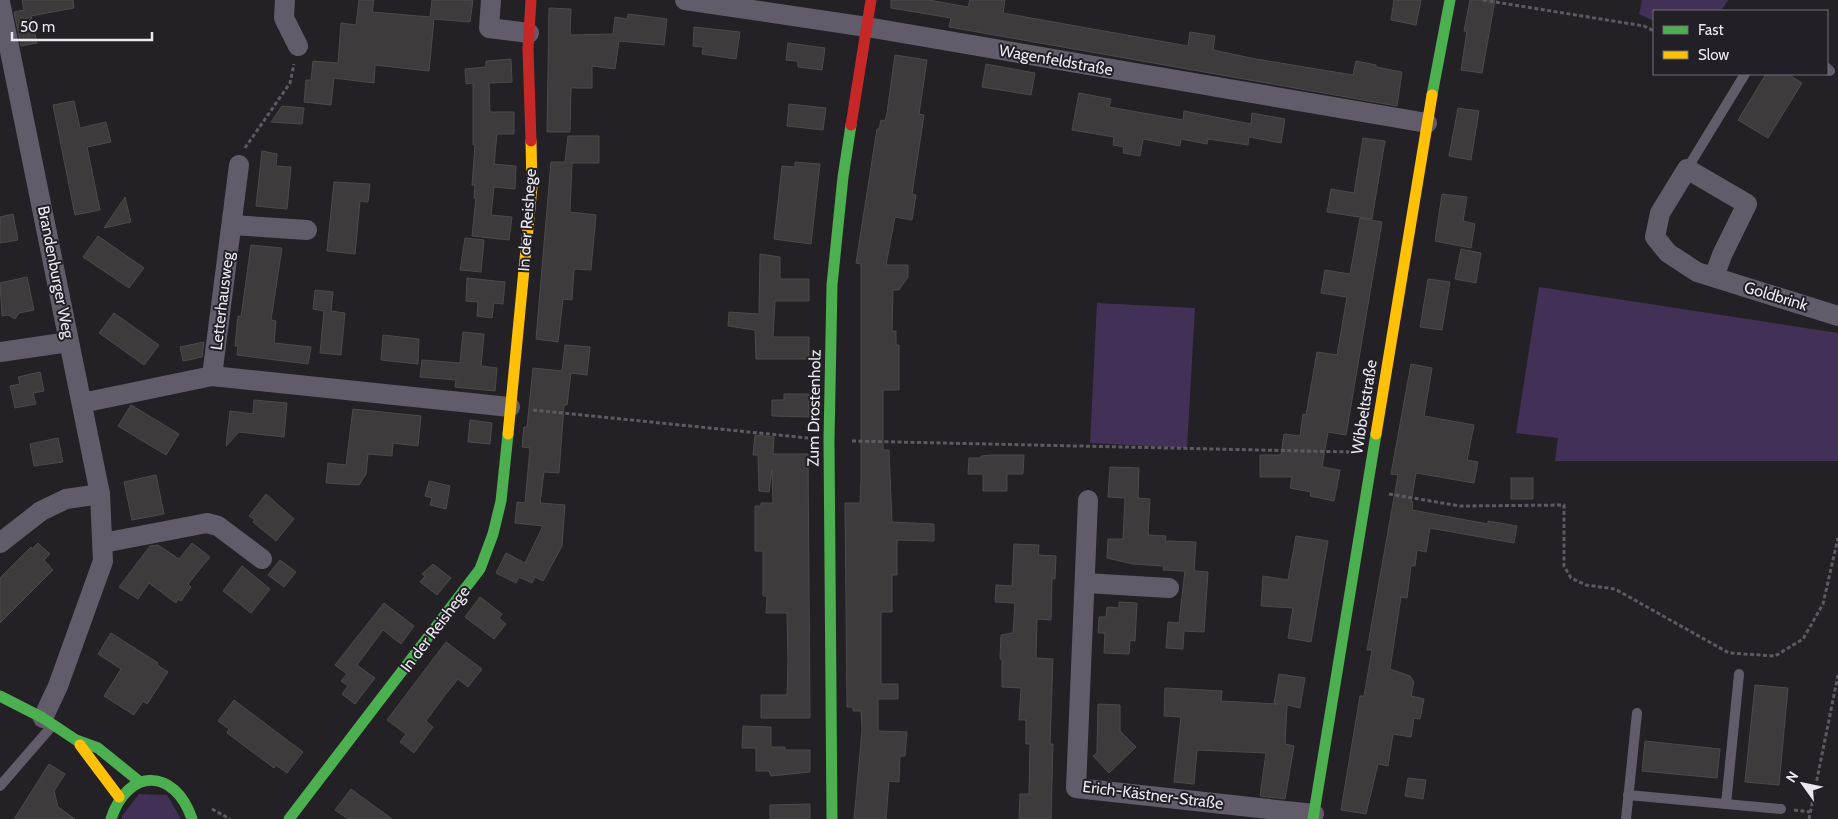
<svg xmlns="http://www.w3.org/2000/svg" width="1838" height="819" font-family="Cabin,sans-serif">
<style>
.green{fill:#413157}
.building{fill:#3d3b3b;stroke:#4c4b4a}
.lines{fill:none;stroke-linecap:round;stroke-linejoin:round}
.path{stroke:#5e5963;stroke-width:3;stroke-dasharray:4 2.5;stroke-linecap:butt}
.lane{stroke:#625c6a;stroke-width:10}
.street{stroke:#625c6a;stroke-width:20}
.fast{stroke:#4caf50;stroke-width:11}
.slow{stroke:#ffc107;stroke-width:11}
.jam{stroke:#c62828;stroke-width:11}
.labels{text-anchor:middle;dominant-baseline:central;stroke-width:4;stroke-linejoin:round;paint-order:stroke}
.street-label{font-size:16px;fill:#ebe9ef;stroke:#221f27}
</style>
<rect width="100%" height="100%" fill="#232125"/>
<!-- green -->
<g class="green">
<path d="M1642 0H1728L1721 11H1654V21L1639 14Z"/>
<path d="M1539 287 1838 333V461H1555L1558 438 1516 433Z"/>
<path d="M1097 303 1195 308 1187 448 1090 443Z"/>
<path d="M139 794 167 795 181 819H122V816Z"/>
</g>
<!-- building -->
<g class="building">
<path d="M22 0H73L74 8 31 16 37 43 21 46 14 12 24 10Z"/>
<path d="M359 0H374L372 12 430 17 432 0H473L470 22 434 19 429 71 375 65 374 83 334 78 331 105 304 102 306 80H311L313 61 338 63 341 23 356 25Z"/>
<path d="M891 0H929L968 7 970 0H1005L1003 13 1188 46 1190 32 1215 36 1213 50 1256 59 1353 75 1356 61 1376 65V67L1402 72 1397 106 949 27 951 18 891 8Z"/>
<path d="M1394 0H1421L1416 25 1391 20Z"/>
<path d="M1470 0H1495L1482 73 1461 70 1467 31H1464Z"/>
<path d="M549 8 571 9 570 35 613 34 615 17 627 19 628 14 667 19 664 45 619 41 615 69 592 66V88H571L570 132H547Z"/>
<path d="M694 27 740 32 736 59 702 54 703 47 693 46Z"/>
<path d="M788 43 825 48 822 70 798 67V61L786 60Z"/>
<path d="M895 55 927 60 919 114 924 115 912 194 916 195 912 220 895 217 886 265H908V277L899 290H893L892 331H896V345H899V390H883V450H889L892 522 934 524V541L897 540V575H892V612H881V684H898V699H878V731L907 732 905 756H900L899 782 889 781 886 819H854L862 731 861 711H853V707H847L845 503H860L861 479V264L856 263 877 129H879L881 120 885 121 887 113Z"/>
<path d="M511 59 512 82 489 83 490 112H514V134H497L494 164 516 166 515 189 494 187 491 215 512 217 509 240 472 236 476 198H474L475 185H472L475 145H473V83L466 84 465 69 486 67V61Z"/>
<path d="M986 64 1035 73 1031 95 982 87Z"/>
<path d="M1766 74H1788L1802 83 1768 138 1738 120Z"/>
<path d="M1079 93 1111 99 1109 107 1183 120 1184 111 1251 124 1252 113 1285 119 1281 143 1249 137 1248 145 1208 139 1207 144 1181 139 1180 146 1143 139 1140 156 1123 153 1124 147 1113 145 1114 137 1072 130Z"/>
<path d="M74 101 80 128 106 122 111 142 87 147 100 210 75 215 53 105Z"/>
<path d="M789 104 826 108 823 130 787 126Z"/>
<path d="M282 106 304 108 302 124 271 122Z"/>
<path d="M1458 108 1479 111 1471 160 1449 156Z"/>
<path d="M568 136H599V163H572L570 212 596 215 591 270 574 269 572 300 563 299 558 342 536 339 551 162H565Z"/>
<path d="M1363 138 1385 141 1372 219 1327 212 1331 189 1354 193Z"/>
<path d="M262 151 277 154 276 166 291 167 287 209 256 206Z"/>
<path d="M795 162 820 164 811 244 774 239 782 166 795 167Z"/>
<path d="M334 182 370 184 368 202 360 201 355 254 327 251Z"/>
<path d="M1442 194 1467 197 1463 221 1475 224 1471 248 1435 241Z"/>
<path d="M125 197 131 222 104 228Z"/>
<path d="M13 214 18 240 0 243V217Z"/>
<path d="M1360 218 1382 222 1346 435 1328 432 1322 467 1340 470 1334 501 1310 496 1311 492 1290 488 1292 477H1260V455H1281L1284 434 1300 436 1303 414 1306 415 1317 352 1337 355 1347 297 1321 293 1325 270 1350 274Z"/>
<path d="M98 236 144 268 129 288 83 257Z"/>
<path d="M465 238 484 240 481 272 460 270Z"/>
<path d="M251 245 282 248 271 320 276 321 274 343 311 347 308 364 237 355 238 346H235L238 316 241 317Z"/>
<path d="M1461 249 1481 253 1476 283 1455 279Z"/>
<path d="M760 254 780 257V279H809V301H775L773 337H809V359H756L755 330 728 326 729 312 759 314Z"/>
<path d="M27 277 34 310 19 313 15 319 8 315 2 316 0 283Z"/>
<path d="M467 278 505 282 503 304 494 303 492 318 477 316 478 302 466 301Z"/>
<path d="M1428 279 1450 282 1442 330 1420 327Z"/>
<path d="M315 290 333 292 331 311 345 313 341 355 320 353 324 311 313 309Z"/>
<path d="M114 313 159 345 144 365 99 333Z"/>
<path d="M463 332 484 334 481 366 497 368 495 391 455 387 456 380 420 377 422 360 460 363Z"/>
<path d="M383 335 419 339 418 364 381 360Z"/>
<path d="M204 342 202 357 183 361 180 347Z"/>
<path d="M565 345 590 347 587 375 571 373 567 405H564L559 473 544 472 540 503 565 505 562 546 543 581 535 577 532 583 519 577 516 583 496 573 506 553 525 563 543 526 515 523 517 502 525 503 530 448 522 447 524 427H527L533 368 562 371Z"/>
<path d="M1411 364 1432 368 1424 416 1474 425 1467 460 1478 462 1474 483 1416 473 1411 502H1413L1412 510 1488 524V521L1517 526 1514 543 1430 528 1426 552 1417 550 1415 566H1411L1407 598 1401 597 1390 669 1410 676 1414 682 1411 696 1424 699 1420 719 1414 718 1411 737 1393 734 1388 766 1378 764 1366 814 1341 810 1360 696H1364L1372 650H1367L1398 475 1391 474Z"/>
<path d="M40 372 44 391 33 393 36 404 15 408 10 386 20 384 18 377Z"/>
<path d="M784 394H809V417L772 416V400H784Z"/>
<path d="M254 400 287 403 284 437 239 432 226 446 230 411 253 414Z"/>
<path d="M131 405 179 434 166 455 118 426Z"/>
<path d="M353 409 421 416 418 446 393 443 392 456 368 454 366 474 359 485 326 483 328 463 346 465Z"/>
<path d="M470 420 492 423 490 444 468 442Z"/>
<path d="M755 435 774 437 773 454H808L810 718H761V695H787L788 661 787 613H766L767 596H763V551H755V506H761V503H773L772 469 769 492 759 491 758 455H753Z"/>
<path d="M58 438 63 462 34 466 30 444Z"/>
<path d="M992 455H1024L1023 474H1007V491H983V474H968L969 458H981V456Z"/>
<path d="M1110 467 1139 468 1138 498 1150 499 1148 535 1166 536 1165 541 1196 542 1194 571 1208 572 1204 632 1184 631 1183 649 1166 648 1168 622 1179 623 1185 571 1163 570 1164 566 1133 564 1107 558 1108 539H1123L1125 498 1108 497Z"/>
<path d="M156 475 164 514 132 520 124 482Z"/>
<rect x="1511" y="478" width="22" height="21"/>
<path d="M429 481 450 486 446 509 430 505 432 498 425 496Z"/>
<path d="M266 494 294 519 276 541 253 522 255 520 249 516Z"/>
<path d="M1296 536 1328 541 1311 642 1288 638 1293 608 1261 606 1263 576 1288 580Z"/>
<path d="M38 543 50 554 44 560 53 570 0 623V578L31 547 32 549Z"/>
<path d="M192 543 210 557 188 584 191 587 181 601 178 599 176 603 149 583 138 599 119 587 150 546 158 545 179 559Z"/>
<path d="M1014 544 1039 545 1038 555 1056 556 1055 579H1052L1051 620 1037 619 1036 658 1053 659 1050 744H1053L1051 819H1019L1020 794H1029L1030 744H1026V720H1019L1021 688 1002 687V659H1000L1001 635 1013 633 1015 603 995 602 996 585 1012 586Z"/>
<path d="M280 560 296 572 284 587 268 575Z"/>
<path d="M433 564 451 578 437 595 420 582 425 576 422 574Z"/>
<path d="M242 566 270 589 251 613 223 591Z"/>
<path d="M480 597 502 614 499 618 506 624 494 639 465 617Z"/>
<path d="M1119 602 1137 603 1135 641 1130 640 1129 654 1104 653 1105 633H1098L1099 617H1106L1107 607 1119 608Z"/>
<path d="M384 603 414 626 401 644 383 630 357 665 375 678 355 704 342 694 348 686 341 681 347 674 335 665Z"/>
<path d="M111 633 158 663 157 665 168 672 147 704 143 701 134 715 104 696 121 669 98 654Z"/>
<path d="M446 642 482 669 468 687 458 679 445 695 426 721 433 727 414 753 400 742 406 734 387 720Z"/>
<path d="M1279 674 1305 678 1300 708 1287 705 1285 744 1294 746 1285 799 1260 796 1266 753 1197 750 1194 784 1174 782 1181 717 1164 716 1165 688 1222 691 1221 701 1278 704 1274 703Z"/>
<path d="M1755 685 1788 688 1779 785 1745 782Z"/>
<path d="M234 700 303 752 287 773 276 765 274 768 227 733 229 729 218 721Z"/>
<path d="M1098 704 1120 705V731L1136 747 1109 773 1093 756 1097 753Z"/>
<path d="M743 726 771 727V747H785V750H810V772L771 776 769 771H756V748H742Z"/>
<path d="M1645 741 1720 749 1717 778 1642 771Z"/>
<path d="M49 764 65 774 54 791 58 807 75 819H14Z"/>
<path d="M1408 778 1426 780 1423 799 1405 796Z"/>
<path d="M351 789 392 819H348L335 810Z"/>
<path d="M810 804V819H770V805Z"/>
</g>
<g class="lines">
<!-- path -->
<g class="path">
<path d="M1483 0 1644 26 1654 31"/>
<path d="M245 148 290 83 294 64"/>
<path d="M533 410 808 438"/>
<path d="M852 441 1350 452"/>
<path d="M1389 494 1460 506 1564 505V566L1571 578 1586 585 1615 589 1729 653 1775 656 1803 639 1823 604 1838 538"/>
<path d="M212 809 230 819"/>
<path d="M1794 810 1810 812"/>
<path d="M1809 819 1838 675"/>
</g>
<!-- lane -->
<g class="lane">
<path d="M1827 68 1830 71"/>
<path d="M1687 169 1745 74"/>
<path d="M0 786 52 726"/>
<path d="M1628 795 1781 809"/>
<path d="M1726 804 1739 674"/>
<path d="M1626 819 1637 713"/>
</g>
<!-- street -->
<g class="street">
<path d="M285 0 284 18 298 46"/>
<path d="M491 0 489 28 529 33"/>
<path d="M685 0 867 27 1427 123"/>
<path d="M0 2 100 494 103 561 58 686 43 718"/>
<path d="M232 225 307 230"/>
<path d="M1714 277 1722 255 1747 204 1687 169 1660 213 1655 237 1668 253 1697 272 1838 316"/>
<path d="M0 352 69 342"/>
<path d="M212 376 239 165"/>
<path d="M82 403 212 376 510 407"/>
<path d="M1088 500 1076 788 1314 814"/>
<path d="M0 543 41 511 66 499 100 494"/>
<path d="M103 543 207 523 218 526 262 559"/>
<path d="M1085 583 1169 588"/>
</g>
<!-- fast -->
<g class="fast">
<path d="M1432 95 1450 0"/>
<path d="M0 696 43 718 76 740 98 748 140 782"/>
<path d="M111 819C128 767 175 768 192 819"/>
<path d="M289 819 480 569 493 534 501 501 508 434"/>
<path d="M832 819 829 440 832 285 843 177 851 125"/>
<path d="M1313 819 1376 434"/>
</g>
<!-- slow -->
<g class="slow">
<path d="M508 434 532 187 531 141"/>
<path d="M1376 434 1432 95"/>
<path d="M80 745 119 797"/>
</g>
<!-- jam -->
<g class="jam">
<path d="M851 125 871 0"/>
<path d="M531 141 528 49 531 0"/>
</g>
</g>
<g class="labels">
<!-- street labels -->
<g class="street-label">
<text transform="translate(1056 60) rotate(10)">Wagenfeldstraße</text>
<text transform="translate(527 220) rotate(-86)">In der Reishege</text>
<text transform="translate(56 272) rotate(79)">Brandenburger Weg</text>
<text transform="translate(1776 296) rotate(17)">Goldbrink</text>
<text transform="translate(222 301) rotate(-83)">Letterhausweg</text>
<text transform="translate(1364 407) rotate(-81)">Wibbeltstraße</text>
<text transform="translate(814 408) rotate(-89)">Zum Drostenholz</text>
<text transform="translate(435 629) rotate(-53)">In der Reishege</text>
<text transform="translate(1153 795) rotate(7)">Erich-Kästner-Straße</text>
</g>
</g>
<!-- legend -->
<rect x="1653" y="10" width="175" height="65" fill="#221f27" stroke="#727077"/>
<rect x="1663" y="26" width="25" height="8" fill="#4caf50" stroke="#727077"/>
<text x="1698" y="35" font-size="15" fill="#ebe9ef">Fast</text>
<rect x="1663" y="51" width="25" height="8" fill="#ffc107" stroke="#727077"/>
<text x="1698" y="60" font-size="15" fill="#ebe9ef">Slow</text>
<!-- north arrow -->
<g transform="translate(1803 784) rotate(303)" stroke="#221f27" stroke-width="4" paint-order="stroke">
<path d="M0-4L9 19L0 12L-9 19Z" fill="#ebe9ef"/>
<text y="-8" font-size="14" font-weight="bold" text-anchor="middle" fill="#ebe9ef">N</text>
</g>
<!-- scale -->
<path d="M12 32v8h140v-8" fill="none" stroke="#ebe9ef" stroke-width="2.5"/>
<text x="20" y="32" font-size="15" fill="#ebe9ef" stroke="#221f27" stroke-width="4" paint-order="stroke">50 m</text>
</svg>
